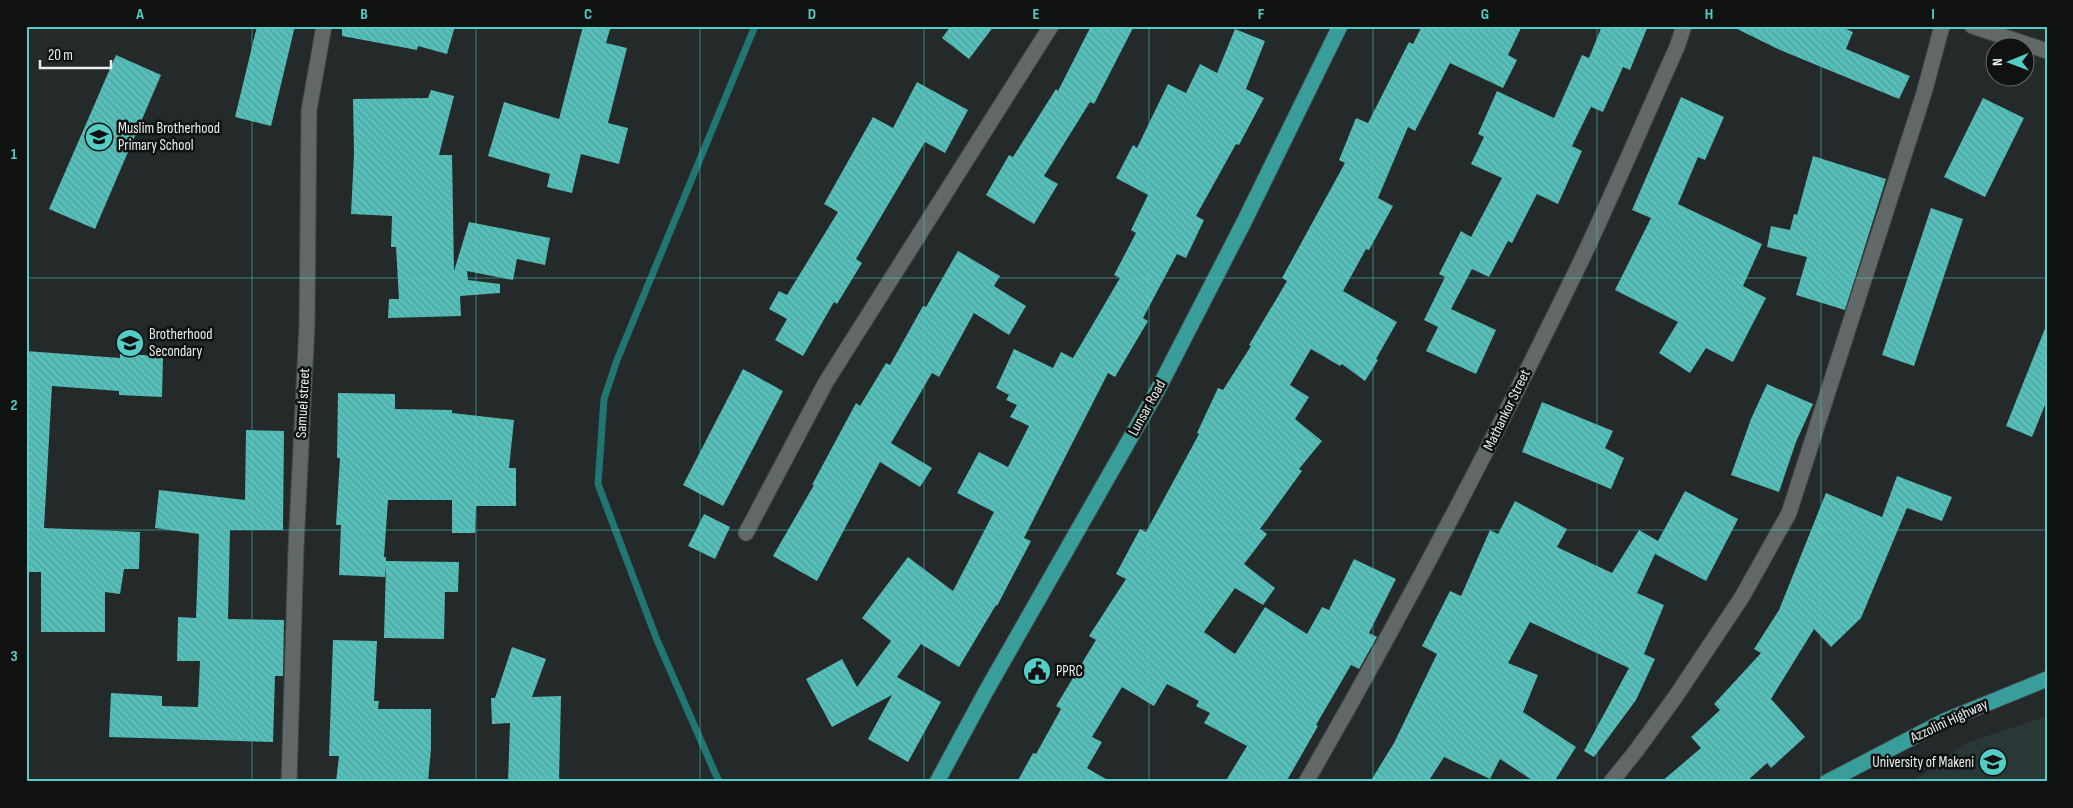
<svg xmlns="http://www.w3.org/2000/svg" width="2073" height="808" font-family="'Sofia Sans Condensed',sans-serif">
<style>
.built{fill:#293736}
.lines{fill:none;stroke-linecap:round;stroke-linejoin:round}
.stream{stroke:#227672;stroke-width:7}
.building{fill:url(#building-back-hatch)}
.minor-casing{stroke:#414747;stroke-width:17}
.major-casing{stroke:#414747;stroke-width:17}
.minor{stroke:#616868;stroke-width:15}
.major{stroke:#399e9a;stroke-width:15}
.grid{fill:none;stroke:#54cdc7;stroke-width:1;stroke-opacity:0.55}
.labels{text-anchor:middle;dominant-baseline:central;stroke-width:5;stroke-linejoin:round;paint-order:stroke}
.poi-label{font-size:15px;fill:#eaefee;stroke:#0f1211;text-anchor:start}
.street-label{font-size:15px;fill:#eaefee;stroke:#0f1211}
.neatline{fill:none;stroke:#54cdc7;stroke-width:2}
.grid-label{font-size:16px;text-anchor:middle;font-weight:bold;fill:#54cdc7}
</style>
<defs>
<pattern id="building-back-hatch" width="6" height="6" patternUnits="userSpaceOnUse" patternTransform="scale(1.25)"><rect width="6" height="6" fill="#56bfb9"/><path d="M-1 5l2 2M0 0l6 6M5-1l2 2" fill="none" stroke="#52a19c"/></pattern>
</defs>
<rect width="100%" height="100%" fill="#232a29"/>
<!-- built -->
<path class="built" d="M2047 716V782H1912L1966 743Z"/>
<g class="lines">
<!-- stream -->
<path class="stream" d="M719 782 657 640 598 484 604 399 617 360 755 26"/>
</g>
<!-- building -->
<g class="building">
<path d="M257 26H295L271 126 235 117Z"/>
<path d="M342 26H455L447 54 418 46 417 50 342 36Z"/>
<path d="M583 26H611L606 43 627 48 608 123 628 128 619 164 581 154 572 193 547 187 550 174 488 156 504 102 559 119Z"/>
<path d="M951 26H994L969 59 942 38Z"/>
<path d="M1091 26H1134L1094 104 1090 102 1044 176 1058 184 1034 224 986 195 1009 155 1013 157 1056 89 1058 91Z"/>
<path d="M1422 26H1522L1508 55 1517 60 1503 88 1450 63 1415 131 1408 127 1378 198 1393 206 1369 250 1366 249 1343 291 1397 322 1376 359 1378 360 1365 381 1342 364 1340 366 1311 349 1290 385 1309 397 1295 419 1322 441 1299 469 1302 471 1260 529 1267 534 1244 564 1275 588 1263 605 1235 588 1204 632 1235 654 1265 607 1307 634 1322 607 1329 610 1354 559 1396 579 1369 633 1377 637 1359 669 1351 665 1316 725 1318 726 1286 782H1225L1247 746 1204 723 1210 713 1196 706 1199 701 1167 684 1154 706 1122 687 1092 737 1102 742 1087 768 1111 782H1017L1033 753 1036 754 1061 709 1056 706 1096 640 1089 636 1126 579 1116 574 1140 529 1146 532 1199 434 1197 433 1218 388 1223 390 1251 346 1249 345 1287 281 1282 278 1345 163 1339 160 1356 118 1368 123 1409 42 1413 44Z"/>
<path d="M1602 26H1648L1630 70 1623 67 1603 112 1591 107 1572 146 1582 151 1558 204 1537 194 1512 243 1508 241 1489 277 1472 269 1451 309 1496 330 1476 374 1426 351 1438 327 1424 320 1445 277 1439 274 1461 231 1471 237 1502 178 1471 164 1484 137 1478 134 1497 91 1554 118 1582 55 1589 58Z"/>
<path d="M1731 26H1839L1853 32 1846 49 1910 76 1899 99 1780 50Z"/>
<path d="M1235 29 1265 41 1246 89 1264 98 1239 145 1236 144 1196 216 1204 220 1186 258 1177 254 1143 318 1148 321 1115 377 1108 373 1024 538 1031 541 997 606 996 605 959 667 921 644 897 677 941 702 908 762 868 739 892 695 832 727 806 679 842 659 857 687 891 641 862 618 908 557 953 591 994 512 957 493 979 452 1008 467 1029 426 1010 417 1017 405 1006 400 1009 395 996 388 1014 349 1053 368 1061 352 1073 358 1120 278 1114 275 1136 233 1131 230 1148 195 1116 178 1133 145 1137 148 1168 84 1186 93 1200 64 1217 73Z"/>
<path d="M116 55 161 75 95 229 49 209Z"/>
<path d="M917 82 968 110 945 153 925 142 856 259 862 263 837 304 834 302 803 356 775 340 787 319 769 309 779 291 787 295 838 212 824 204 873 117 893 128Z"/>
<path d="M431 90 454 96 439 155H452L454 271 469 222 550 238 545 265 517 259 513 280 467 271 468 280 500 284V293L460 296 461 316 388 318 389 299H399L396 247H391L392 216 351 214 354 154 353 99 428 98Z"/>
<path d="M1681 97 1724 117 1705 160 1698 157 1678 204 1762 244 1743 286 1766 298 1733 362 1706 348 1690 373 1659 353 1678 322 1615 290 1651 218 1632 210Z"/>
<path d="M1983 98 2024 118 1985 197 1944 177Z"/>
<path d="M1813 156 1886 179 1845 310 1796 295 1807 257 1767 247 1771 226 1790 230 1794 214 1797 215Z"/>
<path d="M1931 208 1963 219 1914 366 1882 355Z"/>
<path d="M958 251 1000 276 994 286 1026 306 1009 335 974 313 939 377 932 373 891 443 932 468 920 487 880 462 817 581 773 556 814 485H812L856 403 860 406 886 363 890 365 923 306 926 307Z"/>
<path d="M2046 326 2047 400 2032 437 2006 426Z"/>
<path d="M26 351 120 358V354L163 356 162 397 119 395V391L52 386 44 528 140 532 139 569H124L120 594 105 592V632H41V572H26Z"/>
<path d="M743 369 783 391 723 506 683 485Z"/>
<path d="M1767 384 1813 404 1796 442 1779 492 1731 475 1751 419Z"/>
<path d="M338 393 395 394V409L452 410V413L514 420 509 468H516V506H476L475 533H452V500H388L384 557H386V561L459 562 458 592H445L444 639 384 638 386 564 385 577 339 575 341 525H336L340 458H337Z"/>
<path d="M1542 402 1613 431 1605 448 1624 458 1611 489 1522 452Z"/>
<path d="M246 430 284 431 283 530H230L228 619 284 620 283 676H275L273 742 109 737 111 693 162 696V706L198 707 200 661H177L178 617 196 618 199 534 155 528 159 490 245 500Z"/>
<path d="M1897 476 1952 497 1942 521 1907 508 1861 618 1831 647 1814 629 1771 699 1805 737 1771 768 1767 763 1746 782H1661L1701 748 1691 737 1720 710 1714 704 1761 653 1754 649 1779 610 1826 493 1882 517Z"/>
<path d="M1685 491 1738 519 1706 581 1655 554 1637 593 1664 605 1644 654 1655 659 1636 700 1594 757 1584 751 1629 668 1530 622 1508 663 1538 675 1523 712 1576 747 1554 782H1535L1500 759 1490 779 1444 757 1428 782H1370L1394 743 1437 654 1422 646 1450 591 1461 596 1490 530 1498 534 1515 501 1567 529 1557 547 1612 573 1639 530 1658 541Z"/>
<path d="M704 514 730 527 715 559 688 546Z"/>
<path d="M333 640 377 641 374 701H379L378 709H431V749L428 782H336L339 756H329Z"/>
<path d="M512 647 546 659 532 697 561 696 559 782H508L510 723 492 724 491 698H495Z"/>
</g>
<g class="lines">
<defs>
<g id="minor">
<path d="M1972 26 2047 51"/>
<path d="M746 533 826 382 1051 26"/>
<path d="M289 782 296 548 307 324 309 110 324 26"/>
<path d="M1306 782C1405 611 1496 436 1582 259 1615 189 1645 118 1677 47L1684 26"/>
<path d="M1611 782 1636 751 1676 696 1742 597 1789 513 1924 93 1942 26"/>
</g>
<g id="major">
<path d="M937 782 985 693 1156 393 1244 222 1340 26"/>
<path d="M1827 782 1944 721 2047 679"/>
</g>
</defs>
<!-- minor casing -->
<use href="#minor" class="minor-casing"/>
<!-- major casing -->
<use href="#major" class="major-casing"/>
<!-- minor -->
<use href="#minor" class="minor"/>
<!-- major -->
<use href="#major" class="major"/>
</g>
<!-- grid -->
<path class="grid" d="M252 26V782M476 26V782M700 26V782M924 26V782M1149 26V782M1373 26V782M1597 26V782M1821 26V782M26 278H2047M26 530H2047"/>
<!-- icons -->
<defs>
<symbol id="school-disc" viewBox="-11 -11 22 22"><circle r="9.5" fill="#54cdc7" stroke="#0f1211"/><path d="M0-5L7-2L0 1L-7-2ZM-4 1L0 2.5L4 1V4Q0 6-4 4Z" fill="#111"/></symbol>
<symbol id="civic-disc" viewBox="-11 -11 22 22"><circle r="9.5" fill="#54cdc7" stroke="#0f1211"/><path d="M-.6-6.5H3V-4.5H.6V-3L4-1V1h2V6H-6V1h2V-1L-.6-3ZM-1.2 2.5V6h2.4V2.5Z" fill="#111"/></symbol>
<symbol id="university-disc" viewBox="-11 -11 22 22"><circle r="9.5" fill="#54cdc7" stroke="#0f1211"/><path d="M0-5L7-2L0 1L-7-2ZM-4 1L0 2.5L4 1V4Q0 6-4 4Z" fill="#111"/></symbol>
</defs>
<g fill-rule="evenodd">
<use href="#school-disc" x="83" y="121" width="32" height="32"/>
<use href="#school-disc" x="114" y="327" width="32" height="32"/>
<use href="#civic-disc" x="1021" y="655" width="32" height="32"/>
<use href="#university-disc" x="1977" y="746" width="32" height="32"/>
</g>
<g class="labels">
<!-- poi labels -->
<g class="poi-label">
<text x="118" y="128">Muslim Brotherhood<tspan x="118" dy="17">Primary School</tspan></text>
<text x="149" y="334">Brotherhood<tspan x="149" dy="17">Secondary</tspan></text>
<text x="1056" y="671">PPRC</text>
<text x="1974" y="762" text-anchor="end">University of Makeni</text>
</g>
<!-- street labels -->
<g class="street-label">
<text transform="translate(303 403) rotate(-87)">Samuel street</text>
<text transform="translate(1147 408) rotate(-61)">Lunsar Road</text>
<text transform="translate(1507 410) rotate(-64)">Mathankor Street</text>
<text transform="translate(1949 721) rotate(-25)">Azzolini Highway</text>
</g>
</g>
<!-- border -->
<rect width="2073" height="808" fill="none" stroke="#0f1211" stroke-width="55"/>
<!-- north arrow -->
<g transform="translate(2010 62) rotate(269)"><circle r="24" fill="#0f1211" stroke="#676a69"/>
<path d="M0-4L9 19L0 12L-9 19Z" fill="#54cdc7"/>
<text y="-8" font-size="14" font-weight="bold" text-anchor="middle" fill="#eaefee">N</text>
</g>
<!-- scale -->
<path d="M40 60v8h71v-8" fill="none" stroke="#eaefee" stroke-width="2.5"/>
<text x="48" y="60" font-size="15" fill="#eaefee" stroke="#0f1211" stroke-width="4" paint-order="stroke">20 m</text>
<rect x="28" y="28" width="2018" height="752" class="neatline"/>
<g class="grid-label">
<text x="140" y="19">A</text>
<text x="364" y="19">B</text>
<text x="588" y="19">C</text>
<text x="812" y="19">D</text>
<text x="1036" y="19">E</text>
<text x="1261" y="19">F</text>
<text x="1485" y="19">G</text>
<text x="1709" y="19">H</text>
<text x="1933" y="19">I</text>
<text x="14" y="159">1</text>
<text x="14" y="410">2</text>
<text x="14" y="661">3</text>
</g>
</svg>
